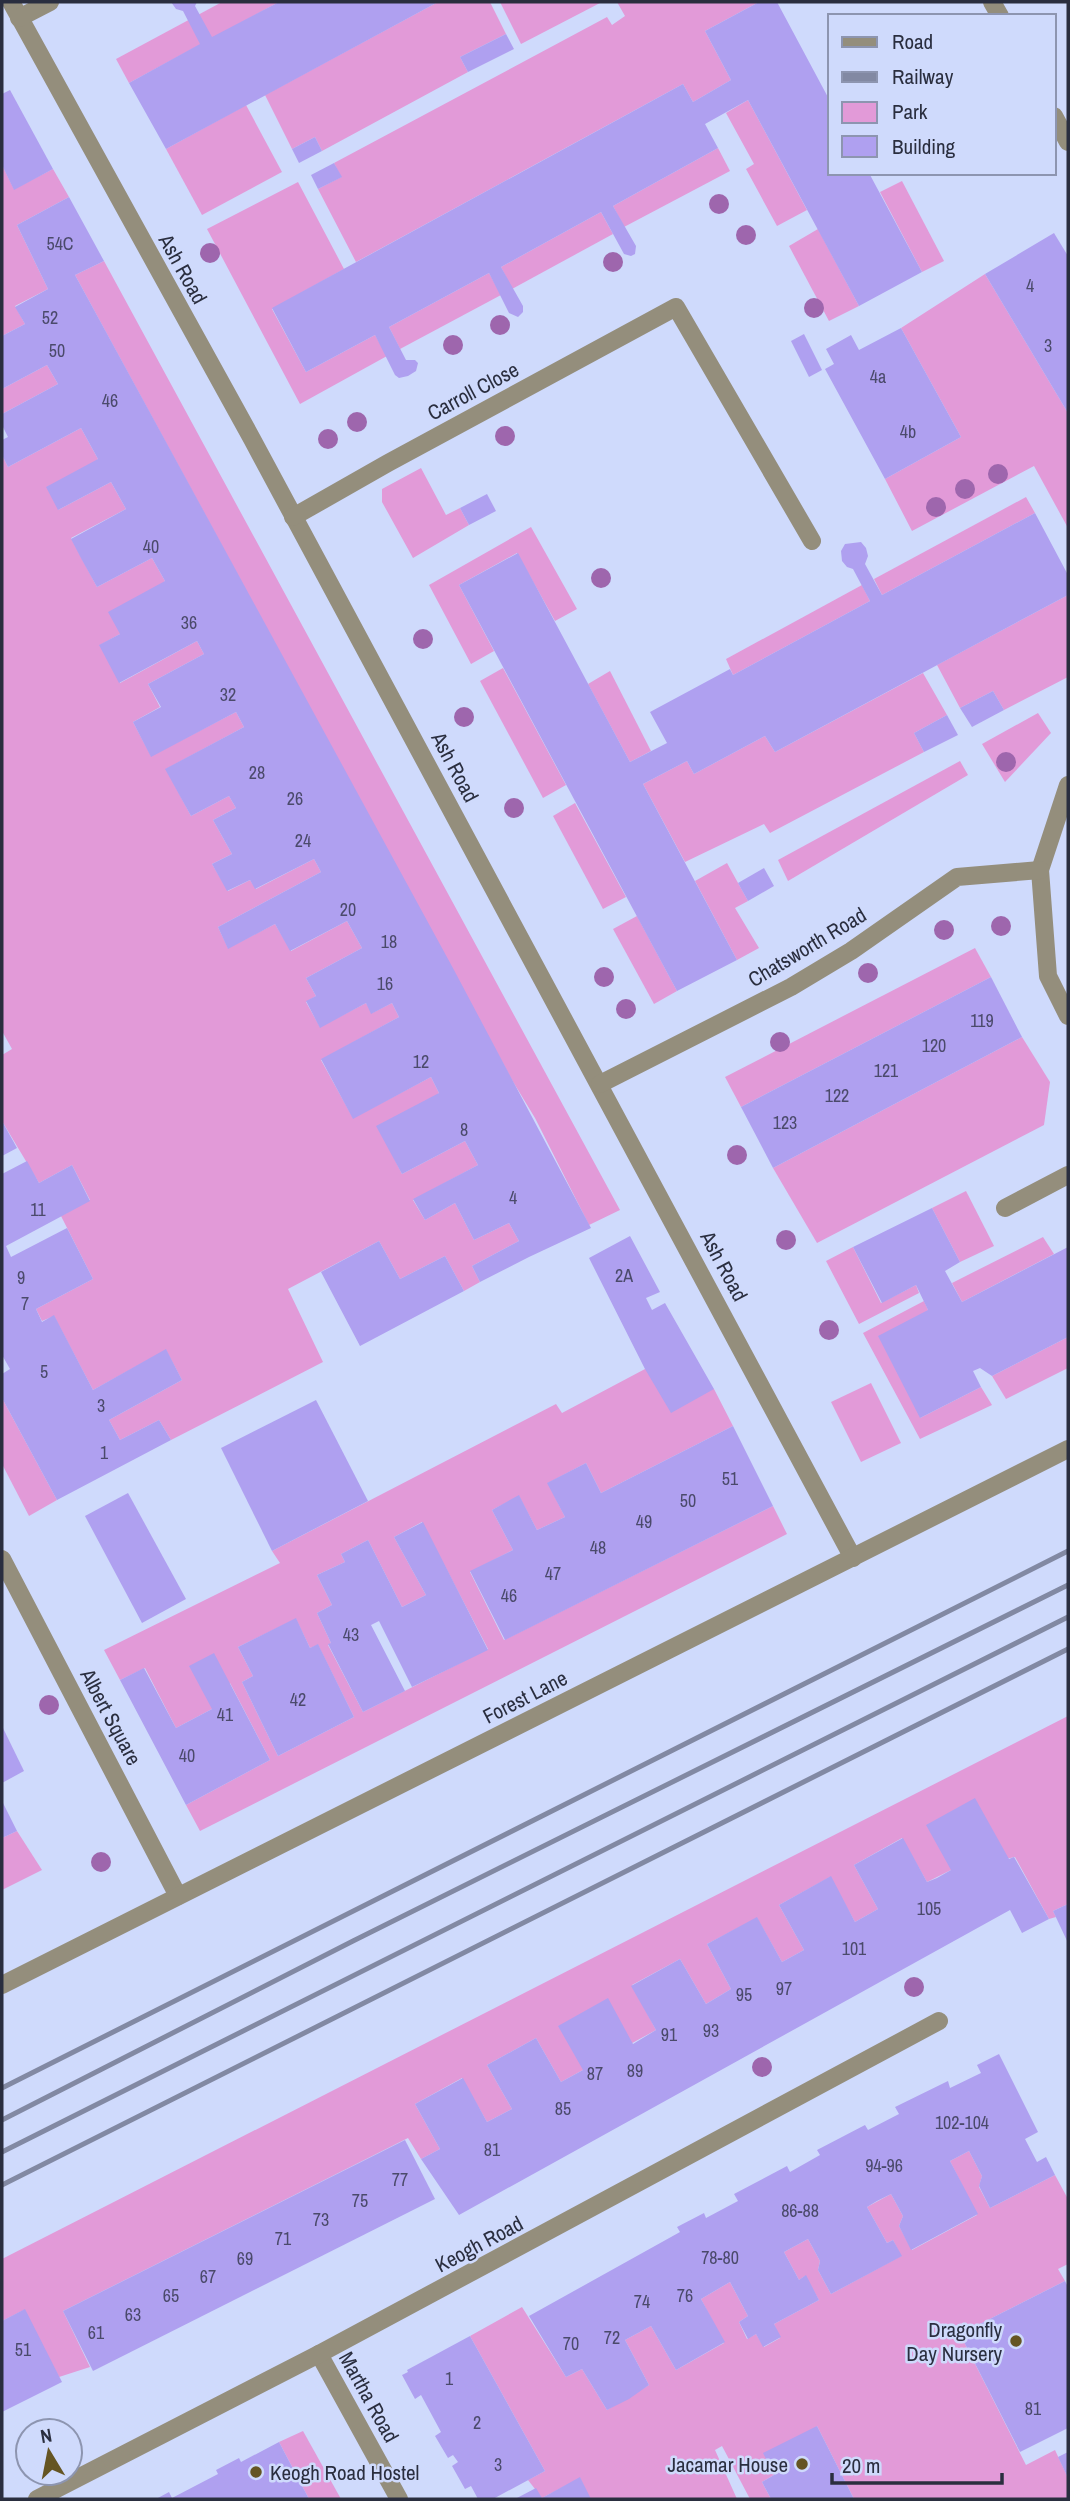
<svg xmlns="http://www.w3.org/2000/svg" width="1070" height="2501" font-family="'Archivo Narrow',sans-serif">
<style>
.green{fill:#e29ad8;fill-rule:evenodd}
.building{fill:#afa0f0}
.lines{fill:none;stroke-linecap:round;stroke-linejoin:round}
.minor{stroke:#948e7c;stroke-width:18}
.rail{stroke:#8289a3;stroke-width:5}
.tree{fill:#9e66ad}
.poi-dot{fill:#655523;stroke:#cfdafc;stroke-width:2.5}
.labels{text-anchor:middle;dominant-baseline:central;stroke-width:5;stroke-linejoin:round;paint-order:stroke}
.number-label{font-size:18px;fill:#4b4a6b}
.street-label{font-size:21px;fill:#2a2e3f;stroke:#cfdafc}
.poi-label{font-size:21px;fill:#2a2e3f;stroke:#cfdafc;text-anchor:end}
</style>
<rect width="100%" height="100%" fill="#cfdafc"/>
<!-- green -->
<g class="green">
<path d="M222 2H279L129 83 116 59Z"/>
<path d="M438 2H490L506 34 460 57 468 72 322 151 315 137 292 149 265 95Z"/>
<path d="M500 2H599L600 3 521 44Z"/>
<path d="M617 2H759L705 31 731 80 693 102 683 84 356 262 318 189 341 177 334 163 607 17 612 25 625 16Z"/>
<path d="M748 100 807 210 777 226 746 169 754 164 726 113Z"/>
<path d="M246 105 282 172 202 215 166 149Z"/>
<path d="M718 148 730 171 624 227 613 206Z"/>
<path d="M2 165 14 189 53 169 69 197 17 225 48 289 15 306 25 324 2 336Z"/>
<path d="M902 181 944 261 922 272 880 192Z"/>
<path d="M298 182 344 269 272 309 306 372 375 335 387 356 300 404 207 229Z"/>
<path d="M601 212 613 234 512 289 501 267Z"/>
<path d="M818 229 859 306 829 321 789 246Z"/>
<path d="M104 261 620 1210 589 1225 535 1118 512 1080 75 275Z"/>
<path d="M489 273 501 295 400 349 389 327Z"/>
<path d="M985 274 1068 413V528L1034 466 912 531 885 479 961 437 901 328Z"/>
<path d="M47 365 58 384 2 414V389Z"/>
<path d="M81 428 98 459 58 510 111 482 126 509 71 538 97 587 152 558 165 581 120 634 100 645 120 683 197 641 204 654 148 684 160 707 133 722 151 756 236 712 244 727 166 769 191 816 229 796 236 808 213 820 232 854 212 864 228 891 250 880 256 889 314 859 321 872 218 927 228 948 275 924 291 951 347 921 362 948 306 978 316 996 306 1002 320 1027 366 1003 372 1013 392 1003 399 1017 321 1060 353 1118 431 1077 439 1093 388 1146 402 1174 465 1141 478 1165 413 1200 425 1220 455 1203 474 1240 509 1223 519 1241 472 1266 480 1282 464 1291 445 1256 400 1279 379 1241 288 1289 323 1362 171 1440 159 1420 120 1440 109 1420 182 1380 166 1350 93 1390 54 1316 42 1321 36 1309 93 1279 61 1216 90 1200 72 1165 39 1183 2 1121V1055L12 1049 2 1031V455L8 467Z"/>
<path d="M421 468 446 515 460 508 469 525 413 558 382 502V489Z"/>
<path d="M1026 497 1035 513 882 595 874 579Z"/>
<path d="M531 527 577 609 555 621 517 553 459 585 494 651 471 664 429 585Z"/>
<path d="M862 585 870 601 733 675 726 659Z"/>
<path d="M1068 595V677L1004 710 993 691 960 708 937 665Z"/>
<path d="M503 668 566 785 543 798 480 681Z"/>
<path d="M610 671 651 751 630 762 588 684Z"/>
<path d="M923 673 947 715 914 733 924 752 770 833 764 824 685 862 643 784 687 761 694 774 765 736 775 752Z"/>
<path d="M1038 713 1051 733 1005 782 982 744Z"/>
<path d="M960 761 968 775 788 881 778 860Z"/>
<path d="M575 803 626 897 603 909 553 816Z"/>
<path d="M727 863 748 901 735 908 759 948 737 960 695 881Z"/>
<path d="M637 916 677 991 654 1004 613 929Z"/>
<path d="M975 948 991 977 741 1107 725 1077Z"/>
<path d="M1022 1037 1050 1082 1044 1125 817 1243 773 1168Z"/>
<path d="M966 1191 994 1246 960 1262 932 1208Z"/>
<path d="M1043 1237 1054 1254 962 1302 952 1283Z"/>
<path d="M853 1247 881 1303 916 1285 919 1293 859 1324 826 1261Z"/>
<path d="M924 1301 928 1310 920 1418 981 1387 992 1405 920 1439 863 1333Z"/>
<path d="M1068 1337V1368L1006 1399 992 1376Z"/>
<path d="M645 1369 714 1389 733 1426 601 1493 586 1463 548 1483 565 1517 537 1530 519 1496 492 1510 513 1550 470 1572 504 1640 773 1506 787 1534 200 1831 186 1805 270 1760 230 1683 212 1709 176 1728 145 1668 120 1680 104 1650 280 1563 272 1551 556 1404 562 1413ZM422 1522 488 1649 363 1712 328 1645 331 1643 317 1613 332 1605 317 1575 345 1562 341 1554 368 1540 402 1607 426 1595 394 1537ZM296 1619 310 1648 318 1645 354 1717 278 1756 242 1682 253 1676 238 1647Z"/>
<path d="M871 1383 901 1443 861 1462 831 1402Z"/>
<path d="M2 1398 57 1500 29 1516 2 1464Z"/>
<path d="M1068 1716V1904L1053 1911 1056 1917 1049 1919 1015 1857 951 1870 927 1882 902 1838 854 1865 878 1909 855 1922 830 1877 779 1905 804 1950 782 1962 757 1918 707 1944 731 1989 706 2004 680 1959 632 1985 656 2030 561 2082 536 2038 487 2065 512 2109 487 2122 462 2078 415 2104 440 2149 421 2159 408 2138 63 2311 90 2367 59 2377 24 2310 2 2321V2259Z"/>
<path d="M17 1831 42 1870 2 1890V1838Z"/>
<path d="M969 2151 982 2176 979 2187 990 2208 1055 2175 1068 2199V2264L1058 2269 1065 2281 960 2334 1026 2465 1055 2450 1068 2478V2499H854L817 2426 774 2475 762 2482 771 2499H750L722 2446 715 2450 737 2499H590L580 2478 542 2498 528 2480 545 2471 470 2336 522 2307 566 2377 582 2369 607 2410 649 2385 625 2340 651 2326 676 2370 724 2343 701 2299 730 2282 748 2316 739 2322 747 2339 756 2334 764 2347 780 2338 774 2324 819 2300 805 2276 799 2280 784 2252 808 2239 820 2261 818 2270 831 2294 901 2256 893 2240 887 2243 867 2207 891 2194 903 2216 899 2226 912 2250 977 2215 950 2161Z"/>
<path d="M303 2431 341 2499H309L279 2442Z"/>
</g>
<!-- building -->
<g class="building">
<path d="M171 2H197L195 6 212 37 279 2H438L166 149 129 83 200 44 183 11 176 9Z"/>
<path d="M759 2H777L830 101V173H869L922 272 859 306 748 100 705 124 718 148 613 206 636 246 635 254 631 256 624 254 601 212 501 267 523 306V312L518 317 509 313 489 273 389 327 406 360H415L418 363 416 371 408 376 399 378 395 375 375 335 306 372 272 308 683 84 693 102 731 80 705 31Z"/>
<path d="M506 34 514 49 468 72 460 57Z"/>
<path d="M10 90 53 169 14 190 2 165V94Z"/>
<path d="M315 137 322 151 299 163 292 149Z"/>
<path d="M334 163 342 177 318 189 311 175Z"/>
<path d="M69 197 104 261 75 275 454 970 591 1228 529 1257 480 1282 472 1266 519 1241 509 1223 474 1240 455 1203 425 1220 413 1199 478 1165 465 1141 402 1174 376 1126 439 1093 431 1077 353 1119 321 1059 399 1017 392 1003 371 1014 366 1003 320 1028 306 1001 316 996 306 978 362 948 347 921 290 951 275 924 228 949 218 927 321 872 314 859 255 889 250 880 227 891 212 864 232 854 213 820 236 808 229 796 191 816 165 769 244 727 236 712 151 757 133 722 161 707 148 684 204 654 197 641 119 683 99 645 120 634 108 612 165 581 152 558 97 587 82 560 71 539 126 509 111 482 58 510 46 487 98 459 81 428 8 467 2 455V440L8 437 2 425V414L58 384 47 365 2 389V336L25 324 15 307 48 289 17 225Z"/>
<path d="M1054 233 1068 256V413L985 274Z"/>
<path d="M901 328 961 437 885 479 825 369 834 364 826 349 851 335 859 350Z"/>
<path d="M804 334 822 370 809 377 791 341Z"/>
<path d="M487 494 496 511 469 525 460 508Z"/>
<path d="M1035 513 1068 575V595L775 752 765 736 694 774 687 761 643 784 737 960 677 991 459 585 518 553 630 762 667 743 650 712 730 669 733 675 870 601 853 569 847 567 842 561 841 551 845 544 861 542 866 548 868 556 865 564 882 595Z"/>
<path d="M993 691 1004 710 972 727 960 708Z"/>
<path d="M947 715 958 735 924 752 914 733Z"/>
<path d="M764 868 774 886 748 901 738 883Z"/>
<path d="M991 977 1022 1037 773 1168 741 1107Z"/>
<path d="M2 1121 17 1148 2 1156Z"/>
<path d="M27 1161 39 1183 72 1165 90 1201 6 1246 11 1257 67 1228 93 1279 36 1309 42 1322 54 1315 93 1390 166 1349 182 1380 109 1420 120 1440 159 1420 171 1440 57 1500 2 1398V1374L10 1369 2 1355V1174Z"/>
<path d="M932 1208 960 1262 945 1271 962 1302 1068 1247V1337L992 1376 980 1368 973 1371 981 1387 920 1418 878 1336 928 1310 916 1285 882 1303 853 1247Z"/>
<path d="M630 1236 660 1292 646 1298 652 1310 665 1303 714 1389 671 1413 645 1369 589 1258Z"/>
<path d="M379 1241 400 1279 445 1256 464 1291 360 1346 321 1272Z"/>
<path d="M316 1400 368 1501 272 1551 221 1448Z"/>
<path d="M733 1426 773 1506 505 1640 470 1571 513 1550 492 1510 519 1495 537 1530 565 1517 547 1483 586 1463 601 1493Z"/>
<path d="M128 1493 186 1599 142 1623 85 1516Z"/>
<path d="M423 1522 488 1650 412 1687 379 1621 371 1625 405 1691 363 1712 328 1644 331 1643 317 1613 332 1605 317 1575 345 1562 341 1554 368 1540 402 1607 426 1595 394 1537Z"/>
<path d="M296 1618 310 1648 318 1644 354 1717 278 1756 242 1682 253 1676 238 1647Z"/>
<path d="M214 1653 270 1760 186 1805 120 1680 144 1668 176 1728 212 1709 189 1666Z"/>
<path d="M2 1726 24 1771 2 1783Z"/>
<path d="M975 1798 1009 1859 1014 1857 1049 1919 1022 1933 1010 1910 459 2215 421 2159 440 2149 415 2104 463 2078 487 2122 512 2109 487 2065 536 2038 561 2082 583 2070 558 2026 608 1998 633 2044 656 2030 631 1986 680 1959 706 2004 731 1989 707 1944 757 1917 782 1962 804 1950 779 1905 831 1876 855 1922 878 1909 854 1865 903 1838 927 1882 937 1878 951 1870 926 1825Z"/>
<path d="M2 1801 17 1831 2 1838Z"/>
<path d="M1068 1904V1943L1053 1911Z"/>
<path d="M999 2054 1038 2132 1025 2139 1037 2162 1046 2157 1055 2175 990 2208 979 2186 982 2176 969 2151 950 2161 978 2214 911 2250 899 2226 903 2216 891 2194 877 2201 867 2207 887 2243 893 2240 902 2256 831 2294 818 2270 820 2261 808 2239 784 2252 799 2280 806 2275 819 2300 774 2324 781 2337 763 2347 756 2334 748 2339 739 2322 748 2316 730 2282 701 2299 725 2342 676 2370 651 2326 625 2340 649 2385 629 2399 607 2410 582 2369 566 2377 529 2316 680 2232 677 2227 704 2213 706 2218 738 2201 734 2194 787 2166 790 2172 820 2155 817 2150 865 2125 868 2130 899 2114 895 2107 948 2081 950 2088 981 2073 977 2065Z"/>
<path d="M405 2140 435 2199 93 2371 63 2311Z"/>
<path d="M1065 2281 1068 2287V2428L1020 2452 960 2334Z"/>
<path d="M25 2309 62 2382 2 2412V2321Z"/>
<path d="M470 2336 545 2471 493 2499H478L471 2486 465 2489 452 2466 458 2462 453 2455 448 2458 435 2436 441 2432 421 2395 415 2399 402 2375 408 2372 407 2370Z"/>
<path d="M817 2426 854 2499H771L762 2482 774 2475 763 2453Z"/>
<path d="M279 2442 309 2499H156L169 2492 172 2498 218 2474 216 2470 239 2458 241 2462Z"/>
<path d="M1068 2452V2478L1058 2457Z"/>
<path d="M580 2477 591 2499H515L536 2488 542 2498Z"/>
</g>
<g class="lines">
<!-- minor -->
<g class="minor">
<path d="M11 2 252 439 853 1558"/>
<path d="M992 2 1000 16"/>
<path d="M19 18 50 2"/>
<path d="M1054 116 1068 142"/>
<path d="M293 517 388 463 676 307 812 541"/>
<path d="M1068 785 1040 870 1048 976 1068 1016"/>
<path d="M600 1084 791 987 851 951 957 877 1040 870"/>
<path d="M1005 1208 1068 1175"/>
<path d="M2 1559 178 1896"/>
<path d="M2 1985 1068 1449"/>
<path d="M319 2354 399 2499"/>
<path d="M37 2499 319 2354 939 2021"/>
</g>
<!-- rail -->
<g class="rail">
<path d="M2 2088 1068 1551"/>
<path d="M2 2120 353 1941 1068 1585"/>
<path d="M2 2152 1068 1617"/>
<path d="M2 2185 1068 1649"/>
</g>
</g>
<!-- trees -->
<g class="tree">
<circle cx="719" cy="204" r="10"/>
<circle cx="746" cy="235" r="10"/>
<circle cx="210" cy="253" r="10"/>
<circle cx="613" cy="262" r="10"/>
<circle cx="814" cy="308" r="10"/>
<circle cx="500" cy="325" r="10"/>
<circle cx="453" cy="345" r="10"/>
<circle cx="357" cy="422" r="10"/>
<circle cx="505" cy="436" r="10"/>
<circle cx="328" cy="439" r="10"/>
<circle cx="998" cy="474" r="10"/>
<circle cx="965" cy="489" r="10"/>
<circle cx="936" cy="507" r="10"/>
<circle cx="601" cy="578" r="10"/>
<circle cx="423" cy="639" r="10"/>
<circle cx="464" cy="717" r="10"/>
<circle cx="1006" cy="762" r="10"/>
<circle cx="514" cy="808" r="10"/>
<circle cx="1001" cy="926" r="10"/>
<circle cx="944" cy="930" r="10"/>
<circle cx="868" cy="973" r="10"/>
<circle cx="604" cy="977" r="10"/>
<circle cx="626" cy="1009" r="10"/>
<circle cx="780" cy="1042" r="10"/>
<circle cx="737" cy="1155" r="10"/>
<circle cx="786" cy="1240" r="10"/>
<circle cx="829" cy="1330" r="10"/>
<circle cx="49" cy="1705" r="10"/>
<circle cx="101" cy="1862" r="10"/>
<circle cx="914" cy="1987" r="10"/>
<circle cx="762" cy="2067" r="10"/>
</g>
<!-- markers -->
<g class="poi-dot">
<circle cx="1016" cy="2341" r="7"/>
<circle cx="802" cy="2464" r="7"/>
<circle cx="256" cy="2472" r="7"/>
</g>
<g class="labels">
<!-- number labels -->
<g class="number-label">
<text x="60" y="243">54C</text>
<text x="1030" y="285">4</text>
<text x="50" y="317">52</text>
<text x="1048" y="345">3</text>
<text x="57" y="350">50</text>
<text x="878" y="376">4a</text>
<text x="110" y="400">46</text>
<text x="908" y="431">4b</text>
<text x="151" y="546">40</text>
<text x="189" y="622">36</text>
<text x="228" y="694">32</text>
<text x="257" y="772">28</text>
<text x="295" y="798">26</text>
<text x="303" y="840">24</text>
<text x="348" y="909">20</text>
<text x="389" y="941">18</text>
<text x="385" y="983">16</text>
<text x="982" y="1020">119</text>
<text x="934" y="1045">120</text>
<text x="421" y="1061">12</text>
<text x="886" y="1070">121</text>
<text x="837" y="1095">122</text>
<text x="785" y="1122">123</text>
<text x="464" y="1129">8</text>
<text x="513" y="1197">4</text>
<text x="38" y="1209">11</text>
<text x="624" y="1275">2A</text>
<text x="21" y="1277">9</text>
<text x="25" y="1303">7</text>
<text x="44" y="1371">5</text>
<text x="101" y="1405">3</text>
<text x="104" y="1452">1</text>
<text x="730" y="1478">51</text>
<text x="688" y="1500">50</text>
<text x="644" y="1521">49</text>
<text x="598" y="1547">48</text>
<text x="553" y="1573">47</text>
<text x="509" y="1595">46</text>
<text x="351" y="1634">43</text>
<text x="298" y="1699">42</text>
<text x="225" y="1714">41</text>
<text x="187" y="1755">40</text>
<text x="929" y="1908">105</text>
<text x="854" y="1948">101</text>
<text x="784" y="1988">97</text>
<text x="744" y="1994">95</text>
<text x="711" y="2030">93</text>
<text x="669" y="2034">91</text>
<text x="635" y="2070">89</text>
<text x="595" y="2073">87</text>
<text x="563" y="2108">85</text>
<text x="962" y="2122">102-104</text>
<text x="492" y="2149">81</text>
<text x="884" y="2165">94-96</text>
<text x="400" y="2179">77</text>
<text x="360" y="2200">75</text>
<text x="800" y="2210">86-88</text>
<text x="321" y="2219">73</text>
<text x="283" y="2238">71</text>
<text x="720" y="2257">78-80</text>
<text x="245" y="2258">69</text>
<text x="208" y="2276">67</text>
<text x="171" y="2295">65</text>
<text x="685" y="2295">76</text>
<text x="642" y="2301">74</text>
<text x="133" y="2314">63</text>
<text x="96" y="2332">61</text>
<text x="612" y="2337">72</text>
<text x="571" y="2343">70</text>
<text x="23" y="2349">51</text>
<text x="449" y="2378">1</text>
<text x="1033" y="2408">81</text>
<text x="477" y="2422">2</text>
<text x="498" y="2464">3</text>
</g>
<!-- street labels -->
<g class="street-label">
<text transform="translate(183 269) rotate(61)">Ash Road</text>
<text transform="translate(473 391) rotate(-28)">Carroll Close</text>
<text transform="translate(455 767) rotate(62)">Ash Road</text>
<text transform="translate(807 947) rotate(-31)">Chatsworth Road</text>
<text transform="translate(724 1266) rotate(62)">Ash Road</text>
<text transform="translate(525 1697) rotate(-27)">Forest Lane</text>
<text transform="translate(111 1717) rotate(62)">Albert Square</text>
<text transform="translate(479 2244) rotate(-28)">Keogh Road</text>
<text transform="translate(369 2397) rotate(61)">Martha Road</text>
</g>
<!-- poi labels -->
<g class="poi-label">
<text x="1002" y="2329">Dragonfly<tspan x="1002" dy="24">Day Nursery</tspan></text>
<text x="788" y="2464">Jacamar House</text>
<text x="270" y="2472" text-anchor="start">Keogh Road Hostel</text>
</g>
</g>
<!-- border -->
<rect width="1070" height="2501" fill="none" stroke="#2a2e3f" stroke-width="7"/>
<!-- legend -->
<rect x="828" y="14" width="228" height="161" fill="#cfdafc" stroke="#8d95b0" stroke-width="2"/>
<rect x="842" y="37" width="35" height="10" fill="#948e7c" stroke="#8d95b0" stroke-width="2"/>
<text x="892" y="49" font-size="21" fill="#2a2e3f">Road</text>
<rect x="842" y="72" width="35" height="10" fill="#8289a3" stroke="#8d95b0" stroke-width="2"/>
<text x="892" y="84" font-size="21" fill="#2a2e3f">Railway</text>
<rect x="842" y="102" width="35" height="21" fill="#e29ad8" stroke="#8d95b0" stroke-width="2"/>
<text x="892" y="119" font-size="21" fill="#2a2e3f">Park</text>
<rect x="842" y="136" width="35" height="21" fill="#afa0f0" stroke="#8d95b0" stroke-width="2"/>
<text x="892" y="154" font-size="21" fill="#2a2e3f">Building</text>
<!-- north arrow -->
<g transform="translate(49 2452) rotate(350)"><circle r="33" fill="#cfdafc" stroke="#8d95b0" stroke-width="2"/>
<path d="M0-5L12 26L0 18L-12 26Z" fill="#655523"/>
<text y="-10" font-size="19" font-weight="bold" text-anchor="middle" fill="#2a2e3f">N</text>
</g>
<!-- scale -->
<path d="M832 2473v10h170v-10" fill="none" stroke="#2a2e3f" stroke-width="3.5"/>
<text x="842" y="2473" font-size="21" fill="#2a2e3f" stroke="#cfdafc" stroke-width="5" paint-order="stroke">20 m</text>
</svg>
